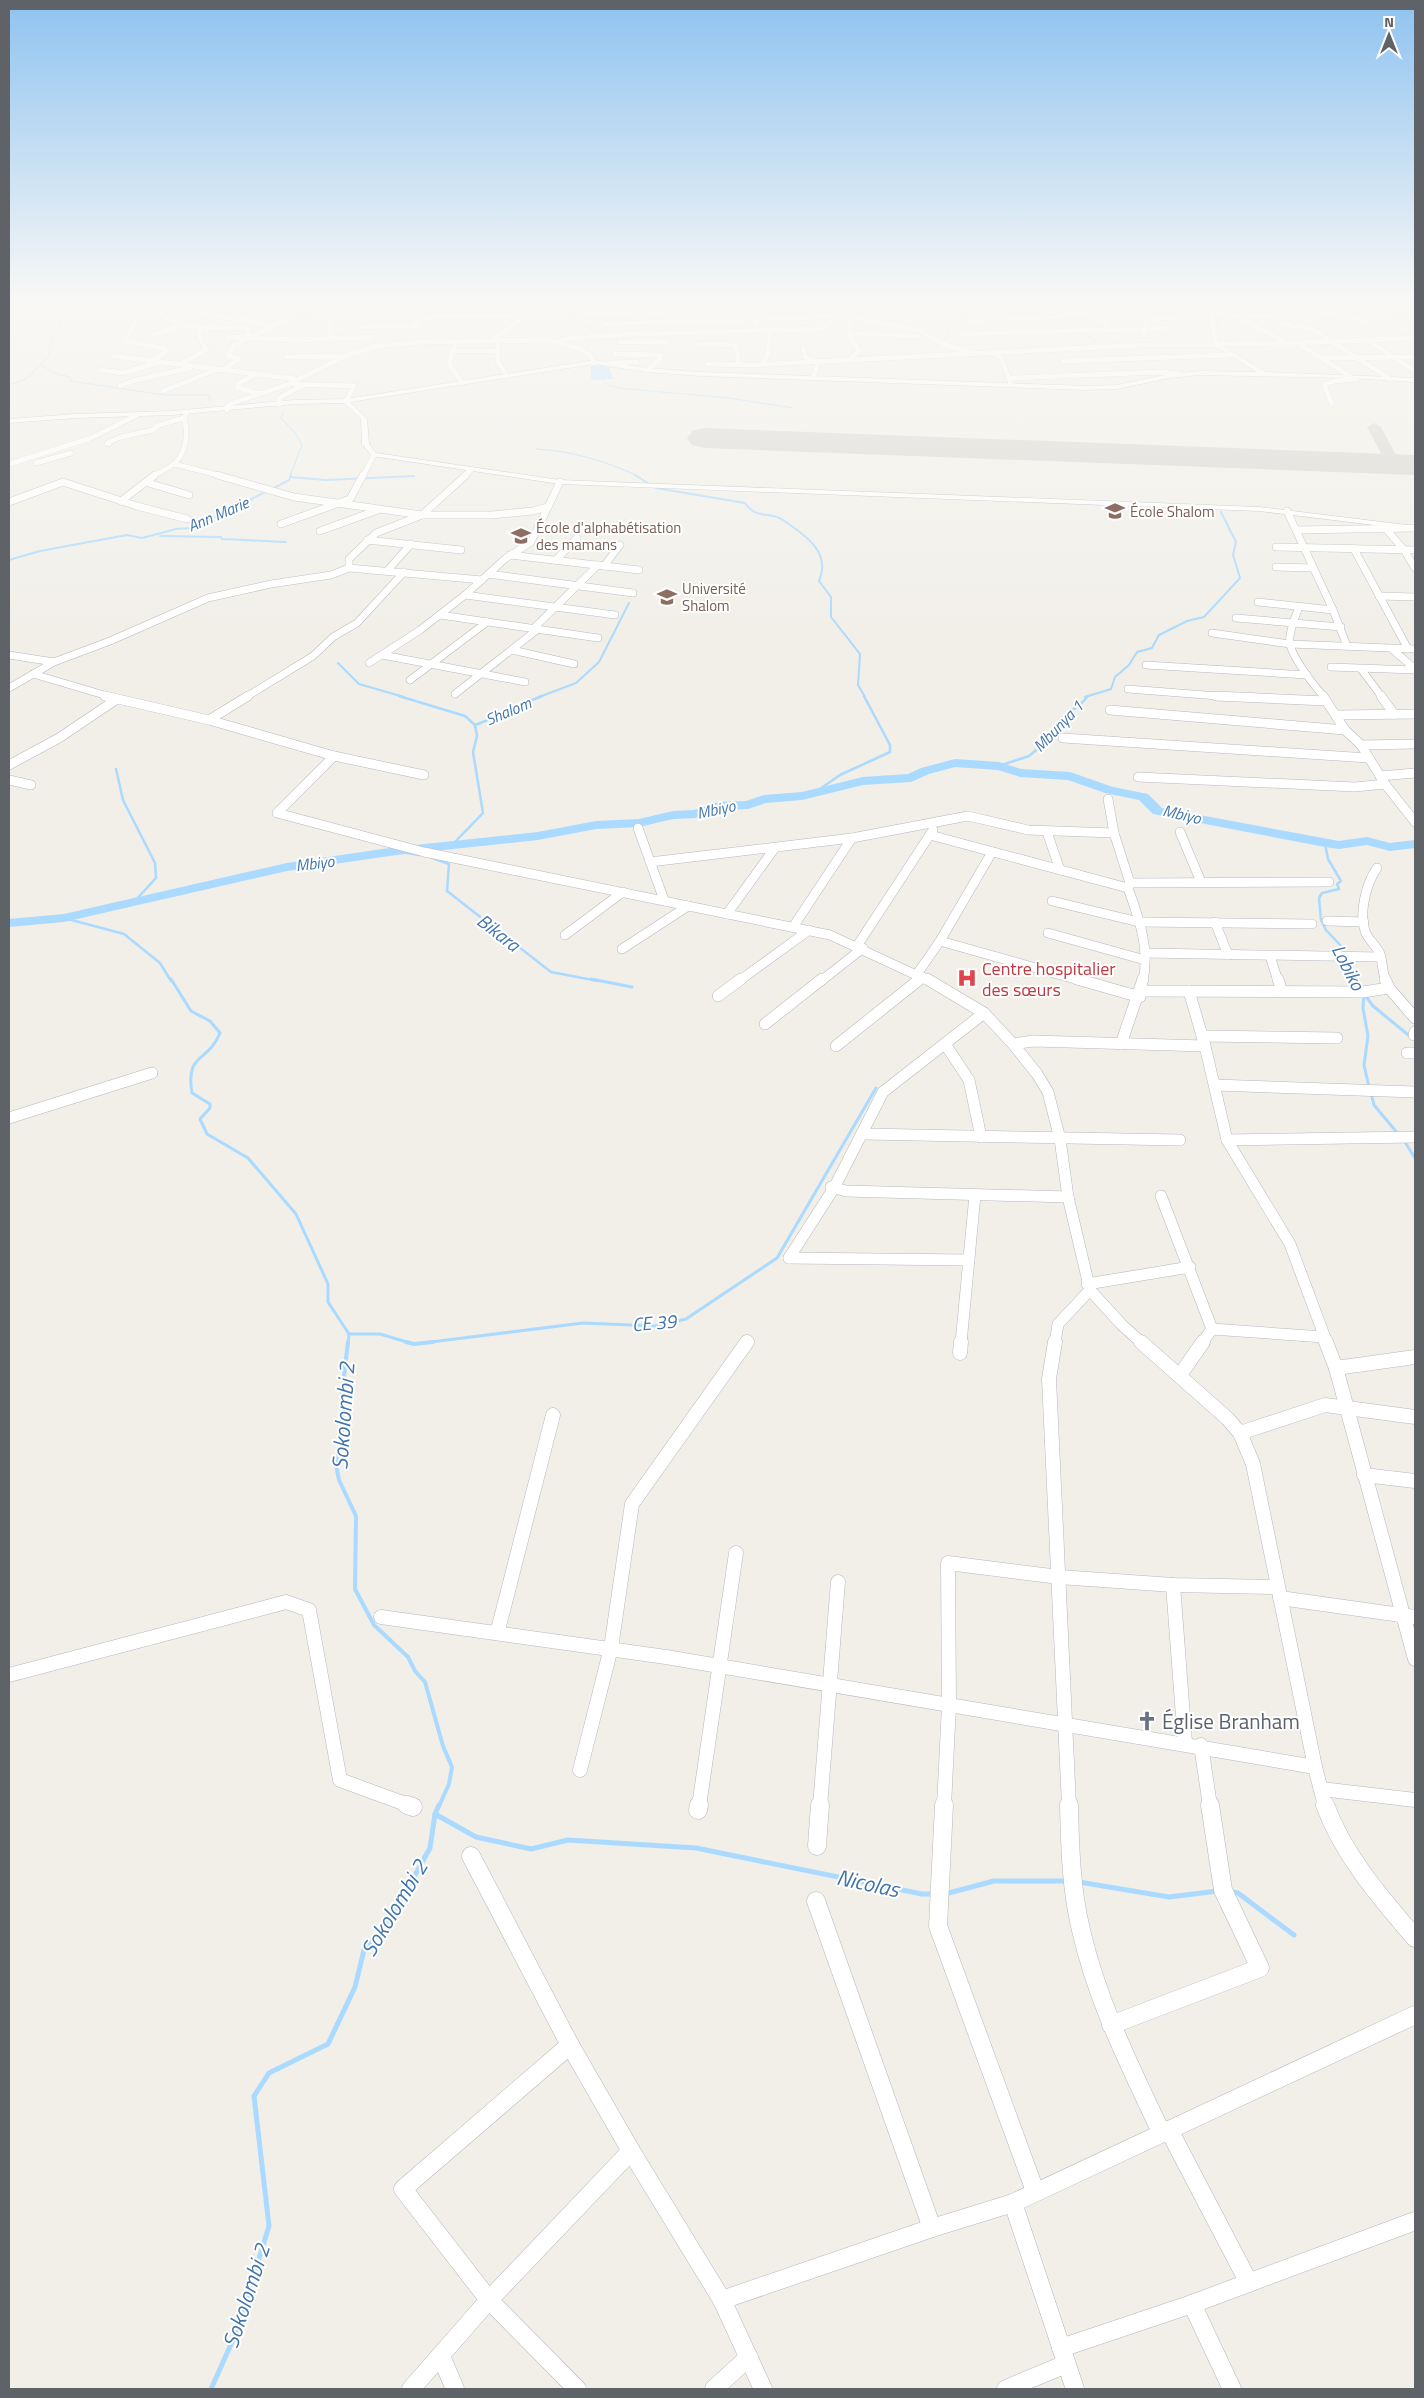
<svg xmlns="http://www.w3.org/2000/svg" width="1424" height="2398" font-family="'Titillium Web',sans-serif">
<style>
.green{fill:#c5e8c5}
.water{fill:#aadaff}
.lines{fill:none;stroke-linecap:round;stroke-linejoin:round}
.stream-far5{stroke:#aadaff;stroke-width:1}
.stream-far4{stroke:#aadaff;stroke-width:2}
.stream-far3{stroke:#aadaff;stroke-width:2.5}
.stream-far2{stroke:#aadaff;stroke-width:3}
.stream-far1{stroke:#aadaff;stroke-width:4}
.stream{stroke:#aadaff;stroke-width:5}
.river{fill:#aadaff;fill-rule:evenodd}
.taxiway{fill:#d4d3d0;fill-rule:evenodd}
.runway{fill:#d4d3d0;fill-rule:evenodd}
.minor-far5-casing{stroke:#b5b8bc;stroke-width:5.5}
.minor-far4-casing{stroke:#b5b8bc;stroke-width:8}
.minor-far3-casing{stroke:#b5b8bc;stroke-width:10}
.minor-far2-casing{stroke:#b5b8bc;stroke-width:12}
.minor-far1-casing{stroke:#b5b8bc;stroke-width:15}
.minor-casing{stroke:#b5b8bc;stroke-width:19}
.tertiary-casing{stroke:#b5b8bc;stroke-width:1}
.minor-far5{stroke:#fff;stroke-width:5}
.minor-far4{stroke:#fff;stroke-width:7}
.minor-far3{stroke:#fff;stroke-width:9}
.minor-far2{stroke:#fff;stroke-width:11}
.minor-far1{stroke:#fff;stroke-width:14}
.minor{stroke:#fff;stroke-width:18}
.tertiary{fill:#fff;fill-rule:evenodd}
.labels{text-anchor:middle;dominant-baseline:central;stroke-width:4;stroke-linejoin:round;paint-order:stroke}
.far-education-label{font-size:15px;fill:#785e54;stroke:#fff;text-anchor:start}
.far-water-label{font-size:16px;font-style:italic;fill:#4174aa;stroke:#fff}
.health-label{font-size:18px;fill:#be3a42;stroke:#fff;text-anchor:start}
.water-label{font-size:19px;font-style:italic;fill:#4174aa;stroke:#fff}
.near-worship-label{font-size:21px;fill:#5b616d;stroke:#fff;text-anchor:start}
.near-water-label{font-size:22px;font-style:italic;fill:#4174aa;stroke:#fff}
</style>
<rect width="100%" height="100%" fill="#f1efe8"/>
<!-- green -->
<path class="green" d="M760 302H831L836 314C810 312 785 306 760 302Z"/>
<!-- water -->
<path class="water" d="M599 365 609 367 613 379 594 380 591 378V366Z"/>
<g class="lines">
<!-- stream-far5 -->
<g class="stream-far5">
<path d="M258 302 309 317 317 327"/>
<path d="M538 302 567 312 570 318 601 334"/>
<path d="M749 302 799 308 814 313"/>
<path d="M1019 302C1039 308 1069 310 1080 329"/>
<path d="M552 305 576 302"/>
<path d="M1415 308 1394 320 1415 326"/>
<path d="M1082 331 1097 343"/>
<path d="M944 340 948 337 951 324 970 310 994 306 998 302"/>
<path d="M40 364 54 373 70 377V381L165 395H205L210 396 209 400"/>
<path d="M603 380 608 385 618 388 729 398 793 408"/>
<path d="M9 385 26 379 48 357 52 341 50 339 60 327 62 319 79 302"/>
<path d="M283 412 281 418 296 434 302 445 290 476"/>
<path d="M536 449C573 451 605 461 638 476"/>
</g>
<!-- stream-far4 -->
<g class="stream-far4">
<path d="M635 475 656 488 745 503C756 520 771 511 783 520 803 534 832 551 819 581L831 597V617L860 654 858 685 865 697"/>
<path d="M290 477 326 480 414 476"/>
<path d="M272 489 289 480 291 475"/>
<path d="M160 536 221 537 222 539 286 542"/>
<path d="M9 560 40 551 127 535 142 538 176 529 191 528 197 522 213 518 231 506 240 505 267 491"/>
<path d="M338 663 359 684 404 697"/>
<path d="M539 697 576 683 599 662 629 603"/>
<path d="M1085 697 1111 689 1115 677 1129 665 1137 652 1152 648 1159 635 1187 621 1204 617 1240 578 1233 555 1236 542 1221 512"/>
</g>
<!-- stream-far3 -->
<g class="stream-far3">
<path d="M399 696 465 716 475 725"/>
<path d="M475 725C498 717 519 705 542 696"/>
<path d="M999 766 1029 756 1040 747 1067 713 1079 706 1088 696"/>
<path d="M116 769 123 800 155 863 156 878 134 902"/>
<path d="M817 791 840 775 890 752V745L864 696"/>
<path d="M1325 843 1328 859 1341 881 1337 884 1339 889 1322 893 1319 898 1321 920 1326 930 1341 946 1357 981"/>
<path d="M451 846 483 813 473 752 477 736 475 725"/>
<path d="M396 851 419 855"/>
<path d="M432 858 449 864 447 891 551 972 598 981"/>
<path d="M64 918 124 934 160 963 171 981"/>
</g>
<!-- stream-far2 -->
<g class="stream-far2">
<path d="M171 979 191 1011 210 1021 220 1033C208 1063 185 1052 192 1093L210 1104V1108L200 1119 207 1134 248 1158 296 1214 328 1284V1302L349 1334 348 1343"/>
<path d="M591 979 632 987"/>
<path d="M1357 979 1361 989"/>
<path d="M1364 994 1363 1008 1368 1036 1364 1065 1369 1087"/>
<path d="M1365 995 1373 1006 1412 1038"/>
<path d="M1371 1093 1374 1105 1399 1135"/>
<path d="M1403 1139 1415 1158"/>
<path d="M349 1334H380L410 1343"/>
<path d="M423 1343 583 1323 655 1326 686 1319 777 1258 876 1088"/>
</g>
<!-- stream-far1 -->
<g class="stream-far1">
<path d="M348 1342 341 1401 343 1427 336 1465 339 1480 356 1516 355 1589 374 1625 408 1657 415 1671 425 1682 443 1746 452 1767 449 1784 439 1806"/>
<path d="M406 1342 414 1344 433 1342"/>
</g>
<!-- stream -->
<g class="stream">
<path d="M435 1814 476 1837 531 1849 568 1840 696 1848 922 1894H934"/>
<path d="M1079 1882 1169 1897 1218 1891"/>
<path d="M1232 1892 1238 1893 1294 1935"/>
<path d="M945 1894 994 1881H1067"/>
<path d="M211 2389 236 2333 269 2226 254 2096 269 2073 328 2044 355 1987 364 1950 394 1913 430 1848 435 1814 439 1805"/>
</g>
<!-- river -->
<path class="river" d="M955 759 999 762 1021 769 1070 772 1113 787 1148 794 1162 808 1339 841 1367 837 1390 843 1415 840V848L1390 851 1367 845 1339 849 1325 847 1153 814 1139 800 1105 793 1068 780 1020 777 998 770 955 767 929 774 911 782 863 785 802 800 766 803 748 809 720 810 696 818 673 819 639 827 596 829 538 840 396 855 287 871 64 922 9 927V919L64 914 287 863 396 847 538 832 596 821 639 819 673 811 694 810 718 802 746 801 764 795 802 792 863 777 908 774 921 768Z"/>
<!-- taxiway -->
<path class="taxiway" d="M1374 423 1381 427 1398 459 1383 467 1376 463 1383 457 1367 427Z"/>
<!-- runway -->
<path class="runway" d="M704 428 1415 455V475L704 448 692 445 687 438 692 431Z"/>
<defs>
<g id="minor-far5">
<path d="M146 302C178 334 206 327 247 328L249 331 246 338"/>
<path d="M174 302 211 315 272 325"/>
<path d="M389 302 395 306 401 316"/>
<path d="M837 302 839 309 848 316 921 331 940 343 971 353"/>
<path d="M1089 302 1107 325 1104 330"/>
<path d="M1250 302 1304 307 1367 321"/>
<path d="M1344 302V304L1402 310"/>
<path d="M145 303 139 307 138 316 125 341 165 349 166 352 152 360"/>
<path d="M287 307 309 302"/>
<path d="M398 311 451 304 452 309 517 305"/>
<path d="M310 313 351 302"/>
<path d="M582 314 753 308 756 325"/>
<path d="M1212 314 1274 317 1284 311"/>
<path d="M1240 318 1284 341"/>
<path d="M240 319 260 311"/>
<path d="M969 320 1054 317 1077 313 1156 308 1212 311"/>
<path d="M1311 320 1328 312"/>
<path d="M413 322 435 316 524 317 492 340"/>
<path d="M1282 323 1314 330 1390 379"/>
<path d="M604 324 848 316"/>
<path d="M362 327 418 326"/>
<path d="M849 334 918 336"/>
<path d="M960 334 1169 328"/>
<path d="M151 335 182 326"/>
<path d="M1144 336 1147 319 1179 317V311"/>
<path d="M227 337 297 340 373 337"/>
<path d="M329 340 330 323"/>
<path d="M456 341 449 364 462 383"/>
<path d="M559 341 570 338 636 334 821 329 836 318"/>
<path d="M1369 341 1415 371"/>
<path d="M619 342H667"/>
<path d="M1297 343 1415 338"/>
<path d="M498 344V362L507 376"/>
<path d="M699 344 736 345 739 365"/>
<path d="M1216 344 1297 343 1350 376"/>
<path d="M803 347 805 357 815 361"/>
<path d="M452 351H496"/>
<path d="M615 354 661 355V358L647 370"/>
<path d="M994 354 1001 357 1011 384"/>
<path d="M113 356 296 379"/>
<path d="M286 357 339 356"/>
<path d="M1322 358 1415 357"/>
<path d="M849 360 859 351 849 334 850 322 856 319"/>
<path d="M1063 361 1231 355"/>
<path d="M609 363 637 362"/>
<path d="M181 364 206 350 199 336 201 327"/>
<path d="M707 364 752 365 1142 345H1216"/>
<path d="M763 365 768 353 771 329"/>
<path d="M101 370 123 373 160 362"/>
<path d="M222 370 239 359 228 356 234 345 286 320"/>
<path d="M256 374 238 384 237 387 259 394"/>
<path d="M813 378 819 361"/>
<path d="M1009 378 1161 372 1180 374"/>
<path d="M289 384 354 386 346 401"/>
<path d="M120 386 132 381 190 368"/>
<path d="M163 391 216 370"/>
<path d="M279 404V398L303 385"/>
<path d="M1332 404 1324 385 1334 381 1356 379"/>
<path d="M227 410V406L233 403 289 384 345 356 377 346 421 342 548 340 581 349 591 357 594 363"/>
<path d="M109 444 107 443 121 437 153 430 159 425 184 418 187 412"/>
<path d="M36 463 71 453"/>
<path d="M9 464 91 438 137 415"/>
<path d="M174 464 222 476"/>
<path d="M153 476C159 472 166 470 171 466 186 456 189 434 184 418"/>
<path d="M363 476 374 455"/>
<path d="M464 476 472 469"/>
</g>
<g id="minor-far4">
<path d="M217 475 294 497 422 515H491L533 511 548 507"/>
<path d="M148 483 189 495"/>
<path d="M121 501 155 475"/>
<path d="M9 502 63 482 137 506 187 519"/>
<path d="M1287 511 1333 610 1347 646"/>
<path d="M281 524 350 499 363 475"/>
<path d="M1296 530 1415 528"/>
<path d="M1387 530 1404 550 1415 568"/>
<path d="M320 531 378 510"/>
<path d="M367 540 461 550"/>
<path d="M1276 547 1415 550"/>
<path d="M1354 549 1408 649"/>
<path d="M510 555 639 570"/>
<path d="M556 560 577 538"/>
<path d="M604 566 620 545"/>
<path d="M1276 567 1313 568"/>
<path d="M349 568 482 580"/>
<path d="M387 571 411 544"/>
<path d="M488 574 633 593"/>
<path d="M465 595 615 615"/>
<path d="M1379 596 1415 597"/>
<path d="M1258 602 1333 610"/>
<path d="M1299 607C1295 617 1288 634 1290 645 1295 661 1313 684 1324 697"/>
<path d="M440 615 598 638"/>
<path d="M1236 618 1341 627"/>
<path d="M534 628 598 565"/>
<path d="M1212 633 1290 644 1415 649"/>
<path d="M1392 649 1415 669"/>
<path d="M512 650 574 664"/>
<path d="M9 655 54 662"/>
<path d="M382 655 525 682"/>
<path d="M369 663 420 630 465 595 506 558 531 542 560 482"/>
<path d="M1146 665 1307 675"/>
<path d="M1331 667 1415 670"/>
<path d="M1361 669 1382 697"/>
<path d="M33 674 111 697"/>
<path d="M410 680 487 622"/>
<path d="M9 688 54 662 110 641 208 598 271 584 331 575 349 568V559L376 533 422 515 466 475"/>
<path d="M1128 689 1231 697"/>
<path d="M455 694 538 629"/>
<path d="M246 697 313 656 333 637 357 623 404 572"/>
</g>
<g id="minor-far3">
<path d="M105 696 209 720 334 756 277 813 424 852 830 935 929 981"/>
<path d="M1216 696 1325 701"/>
<path d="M1323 696 1345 730 1361 745 1385 784 1415 822"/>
<path d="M1381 696 1394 714"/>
<path d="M1110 710 1345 730"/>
<path d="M1337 715 1415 714"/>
<path d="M209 720 248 696"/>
<path d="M1063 738 1368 758"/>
<path d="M1361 745 1415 744"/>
<path d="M334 756 424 775"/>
<path d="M9 765 59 738 117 699"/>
<path d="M1380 776 1415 773"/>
<path d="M1138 777 1355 787 1385 784"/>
<path d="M9 780 31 785"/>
<path d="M1108 799 1114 833 1130 883 1128 888C1139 919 1150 948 1143 981"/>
<path d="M638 828 664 900"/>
<path d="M1047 832 1060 870"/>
<path d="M1180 832 1201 882"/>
<path d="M930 835 1128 888"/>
<path d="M650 862 852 838 968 816 1028 830 1114 833"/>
<path d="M1377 868C1366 884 1359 912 1365 931 1368 940 1377 946 1380 954 1383 963 1382 972 1386 981"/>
<path d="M1130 883 1329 882"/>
<path d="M1052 901 1139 922 1312 924"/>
<path d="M727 914 774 849"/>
<path d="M1327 921 1364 922"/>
<path d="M1215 922 1228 955"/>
<path d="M793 927 852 838"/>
<path d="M1048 933 1145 960"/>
<path d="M565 935 623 892"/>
<path d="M940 941 1082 981"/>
<path d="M857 946 933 830"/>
<path d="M622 949 688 906"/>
<path d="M1146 953 1380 957"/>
<path d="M1270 956 1278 981"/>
<path d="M917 974 940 941 992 852"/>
<path d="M739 981 809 930"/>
<path d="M821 981 863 948"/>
<path d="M918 981 923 977"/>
</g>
<g id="minor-far2">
<path d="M927 979 984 1013 1013 1044 1037 1074 1048 1092 1060 1139 1068 1197 1090 1290 1122 1325 1142 1343"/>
<path d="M1077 979 1140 997"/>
<path d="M1278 979 1282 992"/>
<path d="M1385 979 1389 988 1415 1018"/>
<path d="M1140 991 1363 992 1389 988"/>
<path d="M1189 991 1205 1046 1227 1140 1290 1244 1327 1343"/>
<path d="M718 996 741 979"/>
<path d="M765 1024 822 979"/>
<path d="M1414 1035 1415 1032"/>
<path d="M1202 1036 1337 1038"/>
<path d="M945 1044 969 1080 981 1137"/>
<path d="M1013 1044 1033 1041 1205 1046"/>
<path d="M1121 1044 1143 979"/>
<path d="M836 1046 920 979"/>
<path d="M1407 1053H1415"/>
<path d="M1215 1085 1415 1092"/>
<path d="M9 1118 152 1073"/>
<path d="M864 1134 1180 1140"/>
<path d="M1227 1140 1415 1137"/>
<path d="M831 1187 846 1191 1068 1197"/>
<path d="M1161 1196 1212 1329 1202 1343"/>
<path d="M789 1258 834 1188 883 1092 984 1013"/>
<path d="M789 1258 969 1260"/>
<path d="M1087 1284 1190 1267"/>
<path d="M1212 1329 1324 1337"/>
<path d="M746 1343 747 1341"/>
<path d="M961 1343 975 1195"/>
<path d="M1055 1343 1058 1324 1090 1290"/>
</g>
<g id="minor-far1">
<path d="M1055 1342 1049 1379 1069 1806"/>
<path d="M1141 1342 1228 1419 1240 1433 1253 1464 1315 1767 1325 1806"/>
<path d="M1326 1342 1336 1368 1415 1659"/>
<path d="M960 1353 961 1342"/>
<path d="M1336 1368 1415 1357"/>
<path d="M1180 1375 1203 1342"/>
<path d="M1240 1433 1325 1405 1415 1417"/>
<path d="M1364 1475 1415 1481"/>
<path d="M1173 1585 1185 1743"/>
<path d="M1280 1598 1415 1617"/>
<path d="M381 1617 666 1657 1315 1767"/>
<path d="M498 1630 553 1415"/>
<path d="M9 1675 286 1602 309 1610 340 1780 411 1806"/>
<path d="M1201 1745 1210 1806"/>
<path d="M580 1770 611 1648 632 1504 747 1342"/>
<path d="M1321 1789 1415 1800"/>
<path d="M699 1806 736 1553"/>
<path d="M820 1806 838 1582"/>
<path d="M944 1806 949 1705 948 1563 1059 1577 1173 1585 1277 1587"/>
</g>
<g id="minor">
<path d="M407 1805 413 1807"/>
<path d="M944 1805 938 1926 1035 2191"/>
<path d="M1069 1805C1070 1847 1071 1889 1081 1930 1097 2001 1130 2066 1161 2132"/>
<path d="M1325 1805C1344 1856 1380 1897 1415 1938"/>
<path d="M698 1810 699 1805"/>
<path d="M817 1846 820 1805"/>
<path d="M471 1856 570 2045 631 2151 722 2300 763 2389"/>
<path d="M816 1901 932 2228"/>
<path d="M1111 2025 1260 1968 1223 1890 1210 1805"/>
<path d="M570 2045 403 2189 489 2300 577 2389"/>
<path d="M1169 2130 1249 2283"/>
<path d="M1013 2203 1075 2389"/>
<path d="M722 2300 932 2228 1013 2203 1415 2015"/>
<path d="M1192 2304 1232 2389"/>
<path d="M1061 2348 1192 2304 1415 2221"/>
<path d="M441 2356 455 2389"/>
<path d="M411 2389 489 2300 631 2151"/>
<path d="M714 2389 749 2357"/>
<path d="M1006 2389 1066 2364"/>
</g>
<path id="tertiary" d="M1212 302H1218L1215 318 1219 344 1266 372 1415 378V382L1350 378 1199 375 1169 378 1117 389 1086 390 700 376 647 372 595 364 350 402 367 419 369 444 376 453 560 480 1259 507 1415 526V530L1259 511 560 484 372 456 362 444 361 419 344 403 294 404 172 415 75 418 9 423V419L75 414 172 411 294 400 346 399 595 360 647 368 700 372 1086 386 1117 385 1169 374 1199 371 1257 372 1213 345 1209 318Z"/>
</defs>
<!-- minor-far5 casing -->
<use href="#minor-far5" class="minor-far5-casing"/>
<!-- minor-far4 casing -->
<use href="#minor-far4" class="minor-far4-casing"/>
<!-- minor-far3 casing -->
<use href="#minor-far3" class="minor-far3-casing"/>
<!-- minor-far2 casing -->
<use href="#minor-far2" class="minor-far2-casing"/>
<!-- minor-far1 casing -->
<use href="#minor-far1" class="minor-far1-casing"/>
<!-- minor casing -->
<use href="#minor" class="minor-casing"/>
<!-- tertiary casing -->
<use href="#tertiary" class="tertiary-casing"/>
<!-- minor-far5 -->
<use href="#minor-far5" class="minor-far5"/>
<!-- minor-far4 -->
<use href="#minor-far4" class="minor-far4"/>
<!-- minor-far3 -->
<use href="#minor-far3" class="minor-far3"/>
<!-- minor-far2 -->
<use href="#minor-far2" class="minor-far2"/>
<!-- minor-far1 -->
<use href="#minor-far1" class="minor-far1"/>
<!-- minor -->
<use href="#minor" class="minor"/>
<!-- tertiary -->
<use href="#tertiary" class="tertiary"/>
</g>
<!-- sky -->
<linearGradient id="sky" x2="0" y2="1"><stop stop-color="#8fc3f1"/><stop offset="0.47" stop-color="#f9f8f5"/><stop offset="1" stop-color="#f9f8f5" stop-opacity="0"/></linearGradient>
<rect width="1424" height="638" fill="url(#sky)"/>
<!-- icons -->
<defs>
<symbol id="school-bare" viewBox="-9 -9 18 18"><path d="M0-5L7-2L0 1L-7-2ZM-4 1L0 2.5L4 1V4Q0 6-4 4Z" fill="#8d6e63" stroke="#fff" stroke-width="2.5" paint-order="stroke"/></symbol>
<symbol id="university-bare" viewBox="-9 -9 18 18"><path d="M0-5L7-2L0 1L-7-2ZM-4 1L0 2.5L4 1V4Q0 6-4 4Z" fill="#8d6e63" stroke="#fff" stroke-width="2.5" paint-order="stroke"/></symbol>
<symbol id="hospital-bare" viewBox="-9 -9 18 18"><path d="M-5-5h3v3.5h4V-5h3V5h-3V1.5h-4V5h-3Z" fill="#e0444e" stroke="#fff" stroke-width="2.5" paint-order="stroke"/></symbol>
<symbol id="church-bare" viewBox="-9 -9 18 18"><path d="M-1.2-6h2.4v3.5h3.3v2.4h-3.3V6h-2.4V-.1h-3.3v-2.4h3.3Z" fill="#6b7280" stroke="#fff" stroke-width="2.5" paint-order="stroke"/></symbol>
</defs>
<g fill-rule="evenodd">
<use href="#school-bare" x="1101" y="497" width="28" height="28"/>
<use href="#school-bare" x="507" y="522" width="28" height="28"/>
<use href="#university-bare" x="653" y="583" width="28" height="28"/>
<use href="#hospital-bare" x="953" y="964" width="28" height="28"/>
<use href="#church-bare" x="1133" y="1707" width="28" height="28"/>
</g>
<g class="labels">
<!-- far-education labels -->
<g class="far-education-label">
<text x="1130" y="511">École Shalom</text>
<text x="536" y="527">École d'alphabétisation<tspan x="536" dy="17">des mamans</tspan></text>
<text x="682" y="588">Université<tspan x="682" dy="17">Shalom</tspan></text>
</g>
<!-- far-water labels -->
<g class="far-water-label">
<text transform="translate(218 514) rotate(-23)">Ann Marie</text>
<text transform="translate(508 711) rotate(-23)">Shalom</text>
<text transform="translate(1058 726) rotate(-46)">Mbunya 1</text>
<text transform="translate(716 809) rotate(-12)">Mbiyo</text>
<text transform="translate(1182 814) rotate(13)">Mbiyo</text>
<text transform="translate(315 863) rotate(-7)">Mbiyo</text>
</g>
<!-- health labels -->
<g class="health-label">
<text x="982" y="968">Centre hospitalier<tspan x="982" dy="21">des sœurs</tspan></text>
</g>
<!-- water labels -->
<g class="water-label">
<text transform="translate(499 932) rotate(38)">Bikara</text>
<text transform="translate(1349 967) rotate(63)">Lobiko</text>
<text transform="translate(654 1322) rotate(-5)">CE 39</text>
</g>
<!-- near-worship labels -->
<g class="near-worship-label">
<text x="1162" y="1721">Église Branham</text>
</g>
<!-- near-water labels -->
<g class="near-water-label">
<text transform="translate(343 1416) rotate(-86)">Sokolombi 2</text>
<text transform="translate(868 1883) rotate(12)">Nicolas</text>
<text transform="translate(394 1908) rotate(-59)">Sokolombi 2</text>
<text transform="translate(246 2296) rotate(-72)">Sokolombi 2</text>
</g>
</g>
<!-- border -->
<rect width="1424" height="2398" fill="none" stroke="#5f6368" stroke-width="20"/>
<!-- north arrow -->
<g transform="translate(1389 35)" stroke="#ffffff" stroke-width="4" paint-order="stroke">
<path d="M0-4L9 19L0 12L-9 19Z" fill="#5f6368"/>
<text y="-8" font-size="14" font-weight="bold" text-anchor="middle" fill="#5f6368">N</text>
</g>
</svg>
